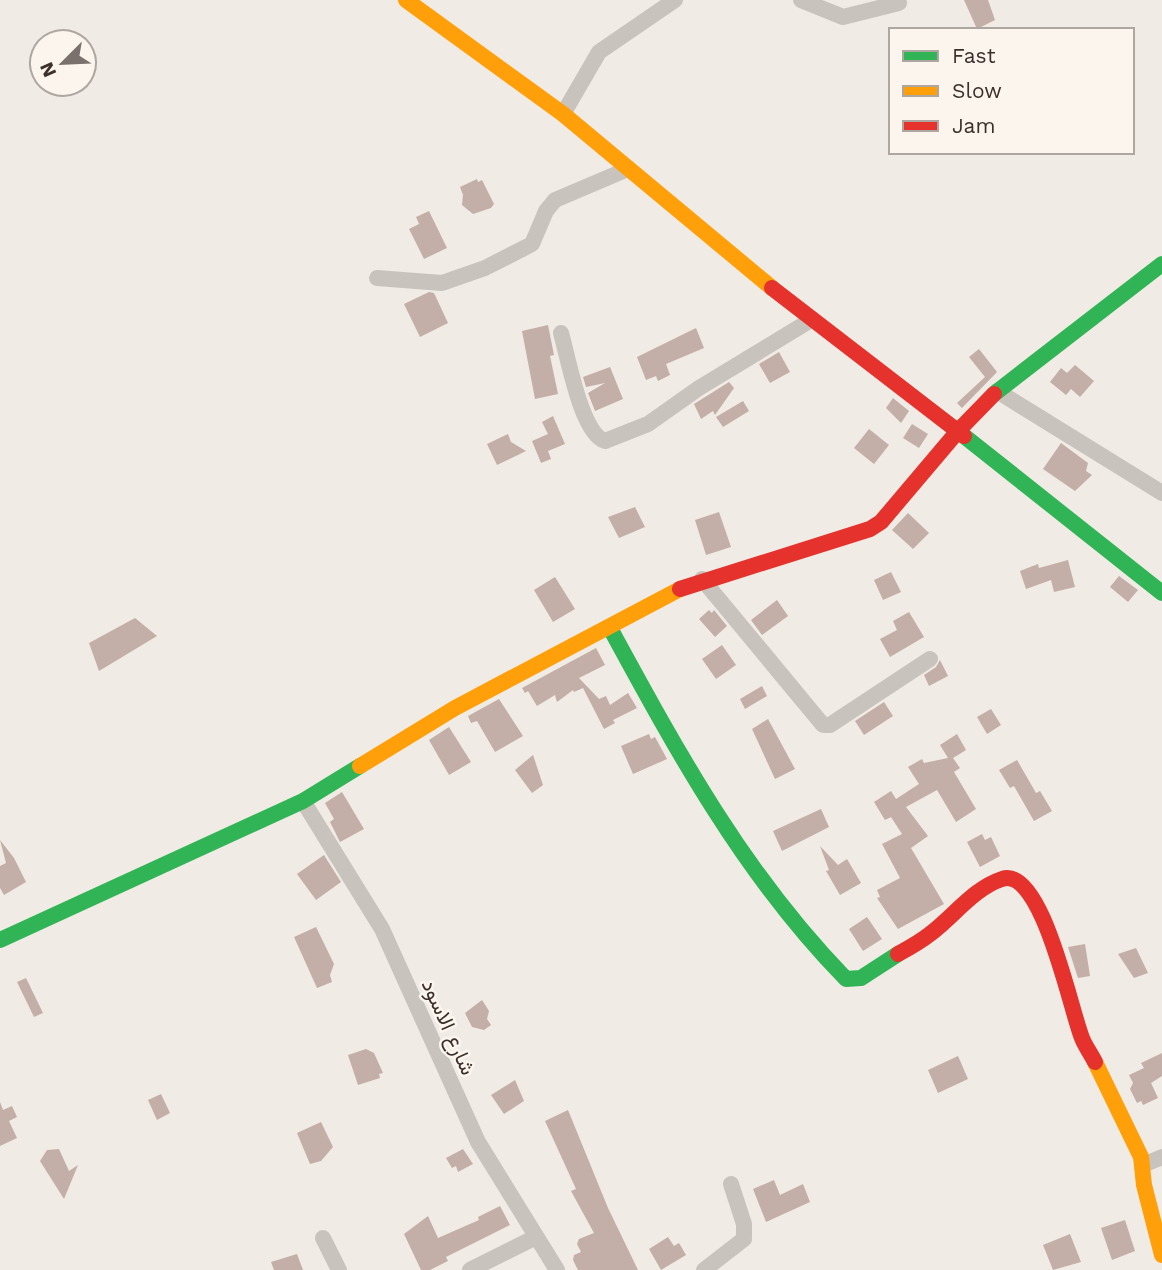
<svg xmlns="http://www.w3.org/2000/svg" width="1162" height="1270" font-family="'Work Sans',Vazirmatn,sans-serif">
<style>
.building{fill:#c3afa7}
.lines{fill:none;stroke-linecap:round;stroke-linejoin:round}
.street{stroke:#c9c3be;stroke-width:16}
.fast{stroke:#30b455;stroke-width:16}
.slow{stroke:#ff9f0a;stroke-width:16}
.jam{stroke:#e5322d;stroke-width:16}
.labels{text-anchor:middle;dominant-baseline:central;stroke-width:5;stroke-linejoin:round;paint-order:stroke}
.street-label{font-size:21px;fill:#3b302b;stroke:#fbf5ee}
</style>
<rect width="100%" height="100%" fill="#f0ebe5"/>
<!-- building -->
<g class="building">
<path d="M964 0H988L995 20 977 29Z"/>
<path d="M477 179 478 182 482 180 494 204 491 208 473 214 462 205 463 195 460 187Z"/>
<path d="M429 211 447 248 424 259 409 229 419 224 416 217Z"/>
<path d="M429 292 434 293 448 323 420 337 404 304Z"/>
<path d="M548 325 554 355 550 356 558 394 535 399 522 331Z"/>
<path d="M696 328 704 348 666 364 670 375 658 381 656 376 646 380 637 357Z"/>
<path d="M979 349 997 372 962 408 957 403 985 377 969 357Z"/>
<path d="M779 352 790 372 770 383 759 364Z"/>
<path d="M1075 365 1094 381 1080 397 1071 389 1066 395 1050 382 1061 368 1067 373Z"/>
<path d="M610 367 623 399 595 411 588 393 605 383 586 387 583 377Z"/>
<path d="M729 382 734 388 715 415 713 411 701 419 694 404Z"/>
<path d="M893 398 909 411 901 423 886 408Z"/>
<path d="M743 401 749 411 723 427 716 417Z"/>
<path d="M553 416 565 444 548 451 551 459 541 463 532 441 548 434 542 422Z"/>
<path d="M912 424 928 434 919 448 903 438Z"/>
<path d="M869 429 889 445 874 464 854 448Z"/>
<path d="M508 434 511 442 526 451 497 465 487 444Z"/>
<path d="M1061 443 1088 463 1086 471 1092 475 1075 491 1043 469Z"/>
<path d="M635 507 645 527 619 538 608 517Z"/>
<path d="M719 512 731 547 706 555 695 520Z"/>
<path d="M908 513 929 533 913 549 892 530Z"/>
<path d="M1068 560 1075 587 1054 592 1051 580 1026 589 1020 571 1038 564 1039 568Z"/>
<path d="M891 572 901 592 883 600 874 580Z"/>
<path d="M1119 576 1138 590 1128 602 1110 587Z"/>
<path d="M555 577 575 609 553 622 534 590Z"/>
<path d="M777 600 788 616 762 635 751 620Z"/>
<path d="M709 610 712 613 714 610 727 626 715 637 699 619Z"/>
<path d="M909 612 924 637 890 657 880 639 897 630 893 621Z"/>
<path d="M135 618 157 636 99 671 89 643Z"/>
<path d="M722 645 736 665 716 679 702 659Z"/>
<path d="M596 648 605 665 579 678 599 699 606 696 610 705 628 693 637 708 613 720 615 723 604 729 583 688 574 692 573 690 557 702 555 695 537 706 528 691 525 693 522 688Z"/>
<path d="M940 660 948 676 929 686 924 675 936 667Z"/>
<path d="M762 686 767 696 745 709 740 699Z"/>
<path d="M499 699 523 736 495 752 477 721 471 723 468 716Z"/>
<path d="M884 702 893 716 864 735 855 721Z"/>
<path d="M991 709 1001 725 987 734 977 717Z"/>
<path d="M768 719 795 769 775 779 752 729Z"/>
<path d="M449 727 471 762 449 775 429 740Z"/>
<path d="M649 734 651 739 655 737 667 759 633 774 621 746Z"/>
<path d="M957 734 966 750 953 758 960 768 954 772 976 809 956 822 937 790 906 807 928 836 911 848 944 904 898 929 877 898 880 897 877 890 900 878 882 844 902 834 891 817 885 820 874 802 891 791 896 799 919 784 908 767 922 759 924 763 948 758 940 745Z"/>
<path d="M533 755 543 785 532 793 515 770Z"/>
<path d="M1017 760 1036 793 1040 791 1052 811 1034 821 1014 786 1010 788 999 770Z"/>
<path d="M342 792 364 829 340 842 330 822 334 819 325 803Z"/>
<path d="M821 809 829 827 782 851 773 831Z"/>
<path d="M982 834 985 840 991 837 1000 856 980 867 967 842Z"/>
<path d="M0 840 14 858 26 882 4 895 0 888V866L6 863Z"/>
<path d="M820 846 838 865 847 859 861 883 840 895 826 871 829 870Z"/>
<path d="M324 855 341 882 316 900 297 874Z"/>
<path d="M867 917 882 939 863 951 849 929Z"/>
<path d="M316 927 334 964 330 975 332 982 317 988 294 937Z"/>
<path d="M1085 944 1090 976 1078 978 1068 947Z"/>
<path d="M1136 948 1148 973 1134 978 1118 954Z"/>
<path d="M26 978 43 1013 34 1017 17 982Z"/>
<path d="M482 1000 489 1011 487 1019 491 1025 484 1030 472 1027 465 1013Z"/>
<path d="M366 1049 374 1053 383 1073 379 1074 380 1078 358 1085 348 1055Z"/>
<path d="M1162 1053V1076L1151 1083 1158 1098 1143 1105 1141 1101 1137 1103 1130 1089 1133 1083 1129 1075 1144 1068 1141 1063Z"/>
<path d="M958 1056 968 1079 938 1093 928 1070Z"/>
<path d="M515 1080 524 1101 504 1114 491 1095Z"/>
<path d="M161 1094 170 1113 157 1120 148 1100Z"/>
<path d="M0 1102 3 1110 12 1106 17 1117 9 1121 17 1138 0 1146Z"/>
<path d="M568 1110 608 1208 638 1270H578L573 1260 574 1255 581 1252 577 1244 579 1239 594 1233 571 1191 576 1189 545 1121Z"/>
<path d="M321 1122 333 1147 321 1161 310 1164 297 1133Z"/>
<path d="M59 1149 69 1171 78 1165 64 1199 40 1161 47 1150Z"/>
<path d="M463 1149 473 1164 458 1172 456 1166 452 1168 446 1158Z"/>
<path d="M774 1180 780 1195 803 1184 810 1202 766 1222 753 1189Z"/>
<path d="M500 1206 510 1225 446 1257 448 1261 430 1270H421L404 1234 428 1216 438 1238 479 1220 478 1217Z"/>
<path d="M1125 1220 1135 1251 1112 1260 1101 1228Z"/>
<path d="M1070 1234 1081 1262 1053 1270 1043 1245Z"/>
<path d="M668 1237 674 1246 679 1243 686 1255 661 1270 649 1249Z"/>
<path d="M297 1254 303 1270H274L271 1262Z"/>
</g>
<g class="lines">
<!-- street -->
<g class="street">
<path d="M801 0 843 17 899 3"/>
<path d="M563 114 599 52 675 0"/>
<path d="M377 278 442 283 485 268 532 244 546 211 555 200 628 169"/>
<path d="M561 333C568 357 581 433 605 441L648 424 699 388 811 320"/>
<path d="M997 391 1162 493"/>
<path d="M702 579 823 725H830L930 659"/>
<path d="M303 801 382 929 478 1142 557 1270"/>
<path d="M1143 1165 1162 1157"/>
<path d="M323 1238 339 1270"/>
<path d="M470 1270 536 1237"/>
<path d="M704 1270 744 1239V1224L731 1184"/>
</g>
<!-- fast -->
<g class="fast">
<path d="M994 394 1162 264"/>
<path d="M964 436 1162 593"/>
<path d="M610 628C678 753 745 876 846 979L861 978 898 954"/>
<path d="M0 940 303 801 360 766"/>
</g>
<!-- slow -->
<g class="slow">
<path d="M406 0 563 114 772 288"/>
<path d="M360 766 455 708 680 589"/>
<path d="M1095 1062 1141 1157 1144 1185 1162 1255"/>
</g>
<!-- jam -->
<g class="jam">
<path d="M772 288 964 436"/>
<path d="M680 589 870 529 881 522 958 431 994 394"/>
<path d="M898 954C909 948 920 942 930 934 953 917 974 888 1002 879 1042 865 1071 1012 1082 1038 1085 1046 1091 1054 1095 1062"/>
</g>
</g>
<g class="labels">
<!-- street labels -->
<g class="street-label">
<text transform="translate(449 1027) rotate(66)">شارع الاسود</text>
</g>
</g>
<!-- legend -->
<rect x="889" y="28" width="245" height="126" fill="#fbf5ee" stroke="#aea6a0" stroke-width="2"/>
<rect x="903" y="51" width="35" height="10" fill="#30b455" stroke="#aea6a0" stroke-width="2"/>
<text x="952" y="63" font-size="21" fill="#3b302b">Fast</text>
<rect x="903" y="86" width="35" height="10" fill="#ff9f0a" stroke="#aea6a0" stroke-width="2"/>
<text x="952" y="98" font-size="21" fill="#3b302b">Slow</text>
<rect x="903" y="121" width="35" height="10" fill="#e5322d" stroke="#aea6a0" stroke-width="2"/>
<text x="952" y="133" font-size="21" fill="#3b302b">Jam</text>
<!-- north arrow -->
<g transform="translate(63 63) rotate(246)"><circle r="33" fill="#fbf5ee" stroke="#aea6a0" stroke-width="2"/>
<path d="M0-5L12 26L0 18L-12 26Z" fill="#7a716c"/>
<text y="-10" font-size="19" font-weight="bold" text-anchor="middle" fill="#3b302b">N</text>
</g>
</svg>
